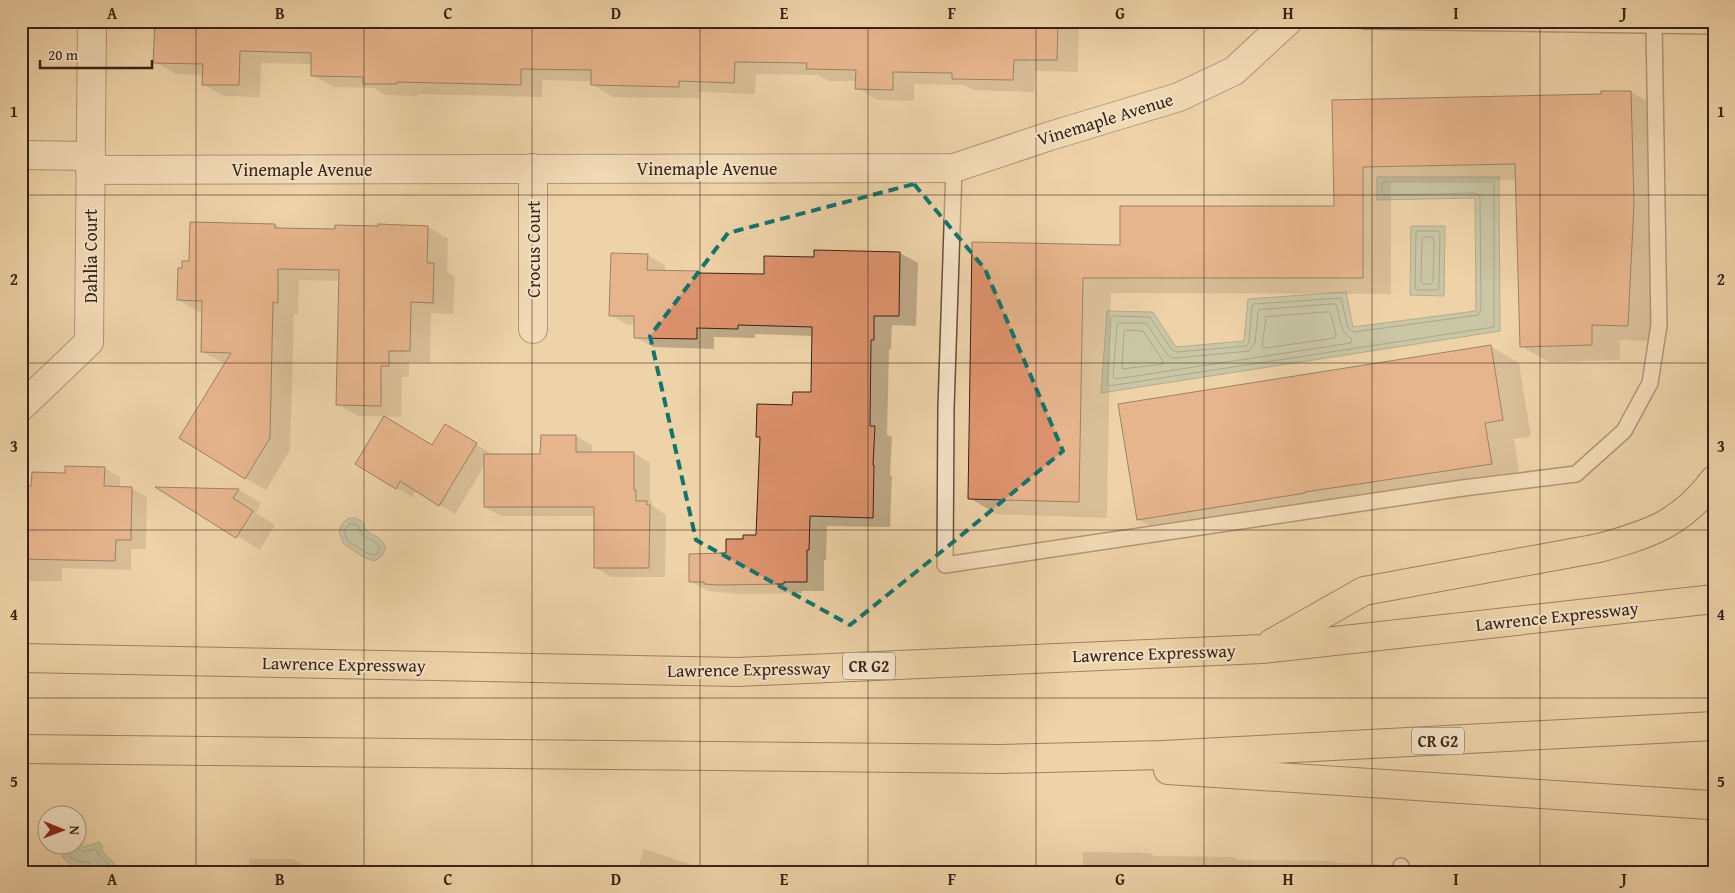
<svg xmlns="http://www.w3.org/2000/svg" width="1735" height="893" font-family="'Gentium Book Plus',serif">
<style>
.water{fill:#9bb8a3;stroke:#747c6b}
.shadow{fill:#0003}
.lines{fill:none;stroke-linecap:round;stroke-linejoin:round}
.shore{stroke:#6a6e5e;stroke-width:1}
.building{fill:#dd926d;stroke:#392318}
.lane-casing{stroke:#664f3c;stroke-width:18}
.street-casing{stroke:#664f3c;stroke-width:30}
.highway-casing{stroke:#392318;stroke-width:30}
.lane{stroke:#f4e2c6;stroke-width:15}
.street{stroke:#f4e2c6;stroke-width:28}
.highway{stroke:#eed2a8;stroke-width:28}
.marked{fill:none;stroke:#0f766e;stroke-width:4;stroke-dasharray:10 6;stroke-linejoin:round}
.grid{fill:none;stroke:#392318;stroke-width:1;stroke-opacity:0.55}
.labels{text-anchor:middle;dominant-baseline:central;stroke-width:4;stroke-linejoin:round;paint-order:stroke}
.shield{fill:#f4e2c6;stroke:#715c4c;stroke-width:1}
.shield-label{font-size:16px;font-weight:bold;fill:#392318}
.street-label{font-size:18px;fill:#392318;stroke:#f4e2c6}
.neatline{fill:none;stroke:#392318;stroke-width:2}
.grid-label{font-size:16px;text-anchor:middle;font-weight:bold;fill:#392318}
</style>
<rect width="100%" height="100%" fill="#eed2a8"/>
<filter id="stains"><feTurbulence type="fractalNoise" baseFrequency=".004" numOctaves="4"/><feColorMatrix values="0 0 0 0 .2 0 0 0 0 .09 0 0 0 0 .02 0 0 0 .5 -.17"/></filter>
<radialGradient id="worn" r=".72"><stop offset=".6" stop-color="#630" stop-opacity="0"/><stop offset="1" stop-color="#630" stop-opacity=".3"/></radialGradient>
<!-- water -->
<g class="water">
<path d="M1377 177H1499L1500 331 1101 393 1107 311 1153 312 1176 347 1244 341 1248 299 1346 292 1353 327 1476 311 1475 198 1377 200Z"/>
<path d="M1411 226H1445L1444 296 1410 295Z"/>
<path d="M349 518H356L364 523C365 535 374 533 381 540 383 542 384 545 386 547L382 556 374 561 363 557 343 543 339 531 342 524Z"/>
<path d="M99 842 103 846 101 849C106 857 113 861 119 869L118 872H91C88 865 79 866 73 866L62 857 68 846H78V843L84 847Z"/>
</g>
<!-- shadow -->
<g class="shadow">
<path d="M21 21H29L28 57H21Z"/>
<path d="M156 21H892V27H928L929 21H1079L1078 72 1035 71 1034 92 974 90 964 85 914 84V101L878 100 857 88V81H829L818 75 756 74 755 94 700 92V98L613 97 592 84V81L542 80V97L418 94V96L386 95 374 88 334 87 312 75V64L261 63 260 97 224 96 203 84V75L176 74 155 62Z"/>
<path d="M1631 92 1659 108 1656 341 1620 340V360L1549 362 1521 346 1517 180 1391 182V294L1111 293 1107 518 997 514 969 498 974 244 1121 246 1336 207 1333 102 1602 95Z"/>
<path d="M191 223 275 225 283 230 336 231 428 227 448 239 447 272 455 277 453 314 431 313 430 362H409V377H402L401 417 358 416 337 404 340 281 299 280 298 314H294L290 450 266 490 245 478 226 364 203 352V312H199L179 300 183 269 191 262Z"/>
<path d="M815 251 900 253 918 263 916 326 892 325 891 349H889L887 435 892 437 890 475 892 476 890 527 827 526 826 560H824V591H802V593L738 594 708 591 690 581 727 554 744 540 757 536 761 438 758 437 794 406 813 393 814 336 755 334V338L714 337V349L653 347 635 337V325H628L611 315 647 255 665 265V271L698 272 702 274 765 275 815 259Z"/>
<path d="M1490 346 1519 363 1531 436 1514 439 1520 480 1167 536 1138 519Z"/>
<path d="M461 435 492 454 491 455H541L576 436 592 445V453H634L650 463V500L652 501V505L666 515 665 577H611L595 567V516H501L485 507V465L455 514 416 490 412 497 357 464 432 446Z"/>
<path d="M104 468 120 477V488H131L147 497 146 549H131V570L62 568V581H21V487H33L66 474Z"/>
<path d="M159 488 239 490 261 503 256 513 275 525 260 550Z"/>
<path d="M644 849 710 871 712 872H637Z"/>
<path d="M1083 852 1149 853 1155 856 1233 857 1238 860 1334 861 1337 863 1380 864 1393 872H1071L1083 871Z"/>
<path d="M249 859H293L315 872H209V867L249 868Z"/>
</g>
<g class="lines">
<!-- shore -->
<g class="shore">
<path d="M1383 182H1494V327L1109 386 1107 385 1111 319 1113 316 1150 317 1171 349 1177 352 1246 346 1249 342 1252 306 1254 304 1341 298 1348 328 1354 332 1478 315 1481 310 1480 199 1479 195 1474 193 1384 195 1382 192Z"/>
<path d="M1418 231H1438L1440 233 1439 288 1437 290H1417L1415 288 1416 233Z"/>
<path d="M1424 237H1432L1434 239 1433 282 1431 284H1423L1421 282 1422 240Z"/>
<path d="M1335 304 1337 306C1340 319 1340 333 1352 339L1351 343 1116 379 1113 377 1117 325 1119 323H1146L1167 354 1172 358H1177L1249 351 1255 343 1258 312 1259 310Z"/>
<path d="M1329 312 1331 314 1336 335 1335 338 1265 348 1262 347 1266 317Z"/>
<path d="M1126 330 1143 331 1163 361V364L1122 369 1124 332Z"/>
<path d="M350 524 358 525C363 541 373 537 380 548L378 553 373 555 365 552 347 540 344 531Z"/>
<path d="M95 872C93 856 76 867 69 855L72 848 75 847 84 852 95 849C100 858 110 863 113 872"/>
</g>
</g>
<!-- building -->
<g class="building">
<path d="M155 21H871V25L927 26V21H1058L1057 60H1014L1013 80 952 79V73L893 72V90L855 89 856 70 806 69 807 63 735 62 734 83 679 81V87L591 85V70L521 69V85L397 82V84H363V77L311 76V53L240 51 239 85H202L203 64 153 63Z"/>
<path d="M1601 91H1631L1634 204 1628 326 1592 325V345L1520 347 1515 164 1363 167V278H1083L1079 502 968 499 972 242 1120 245V206H1334L1332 100 1601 94Z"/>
<path d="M190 222 275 224V228L335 229V225L378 226V224L428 226 427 263H434L433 303 411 302 410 351H389V366H381V406L336 405 339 270 278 269V303L273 302 270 438 245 479 179 438 231 353 201 352 202 301 177 300 178 268H182V261H189Z"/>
<path d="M814 250 900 252 899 316H874V340H871L870 426H875L873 465H874L873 518 810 516 809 550H807V582H784V584L719 585 704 584V582H689V554L726 553V539H743V535H756L760 437H756L757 404 792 405 793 392H811L812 327 738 325V329L697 328V339L634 338V316H609L611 253 648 254 647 270 698 271V273L764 274V256L814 257Z"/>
<path d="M1491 345 1503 420 1485 423 1492 464 1305 492V493L1137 520 1118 404Z"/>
<path d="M384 416 432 445 445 424 477 443 439 506 400 481 396 489 355 464Z"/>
<path d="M541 435H576V452H634V490H636V501H647V505H650L649 568H594V507H484V454H540Z"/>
<path d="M65 466 105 467 104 486 132 487 131 540H116L115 561 21 559V486H31L32 472 65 473Z"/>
<path d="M155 487 239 489 233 498 253 511 236 538Z"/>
</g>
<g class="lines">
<defs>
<g id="lane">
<path d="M1364 21 1714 26"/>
<path d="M954 168 946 408 945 565 1463 488 1576 474 1624 431 1650 383 1659 325 1654 24"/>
<path d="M1401 872V866"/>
</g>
<g id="street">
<path d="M21 155 91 156"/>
<path d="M90 170 954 168 1050 136 1179 97 1234 71 1288 21"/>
<path d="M533 329V168"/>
<path d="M21 407 89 342 92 21"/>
</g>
<g id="highway">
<path d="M1272 643 1364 591 1599 548C1650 534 1681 524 1714 480"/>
<path d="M21 658 738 672 1262 649 1714 599"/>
<path d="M21 749 1001 759 1162 755 1714 726"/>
<path d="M1168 770 1710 805 1714 807"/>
</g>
</defs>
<!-- lane casing -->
<use href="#lane" class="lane-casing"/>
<!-- street casing -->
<use href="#street" class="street-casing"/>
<!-- highway casing -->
<use href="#highway" class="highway-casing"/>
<!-- lane -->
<use href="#lane" class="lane"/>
<!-- street -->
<use href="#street" class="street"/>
<!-- highway -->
<use href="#highway" class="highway"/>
</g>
<!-- marked area -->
<path d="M0 0H1735V893H0ZM914 184 985 269 1063 451 952 543 850 625 696 540 650 336 728 233Z" fill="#eed2a8" fill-opacity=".55" fill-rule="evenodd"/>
<path class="marked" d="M914 184 985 269 1063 451 952 543 850 625 696 540 650 336 728 233Z"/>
<!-- grid -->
<path class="grid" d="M196 21V872M364 21V872M532 21V872M700 21V872M868 21V872M1036 21V872M1204 21V872M1372 21V872M1540 21V872M21 195H1714M21 363H1714M21 530H1714M21 698H1714"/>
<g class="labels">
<!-- shield labels -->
<g class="shield">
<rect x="843" y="652.5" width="52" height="27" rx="4"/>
<rect x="1412" y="727.5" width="52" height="27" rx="4"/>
</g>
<g class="shield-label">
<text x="869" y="666">CR G2</text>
<text x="1438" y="741">CR G2</text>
</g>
<!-- street labels -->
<g class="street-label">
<text transform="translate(1105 119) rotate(-17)">Vinemaple Avenue</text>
<text x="707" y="168">Vinemaple Avenue</text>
<text x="302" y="169">Vinemaple Avenue</text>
<text transform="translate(533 249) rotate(-90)">Crocus Court</text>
<text transform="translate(90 256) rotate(-90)">Dahlia Court</text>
<text transform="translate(1557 616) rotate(-6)">Lawrence Expressway</text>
<text transform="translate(1154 653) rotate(-2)">Lawrence Expressway</text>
<text transform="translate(344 664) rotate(1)">Lawrence Expressway</text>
<text transform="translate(749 669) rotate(-1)">Lawrence Expressway</text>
</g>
</g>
<!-- margin -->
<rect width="1735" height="893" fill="none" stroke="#eed2a8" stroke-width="55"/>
<!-- north arrow -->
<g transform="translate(62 830) rotate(91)"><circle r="24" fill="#f4e2c6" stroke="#a99680"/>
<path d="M0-4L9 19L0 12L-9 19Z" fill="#8f2418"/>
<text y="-8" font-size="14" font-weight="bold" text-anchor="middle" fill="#392318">N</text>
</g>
<!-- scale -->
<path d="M40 60v8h112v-8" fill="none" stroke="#392318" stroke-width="2.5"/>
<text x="48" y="60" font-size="15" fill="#392318" stroke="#f4e2c6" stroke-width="4" paint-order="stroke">20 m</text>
<rect x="28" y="28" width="1680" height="838" class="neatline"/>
<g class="grid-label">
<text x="112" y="19">A</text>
<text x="280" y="19">B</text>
<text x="448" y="19">C</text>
<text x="616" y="19">D</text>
<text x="784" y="19">E</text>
<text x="952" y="19">F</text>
<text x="1120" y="19">G</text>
<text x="1288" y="19">H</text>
<text x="1456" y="19">I</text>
<text x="1624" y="19">J</text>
<text x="14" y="117">1</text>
<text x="1721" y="117">1</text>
<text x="14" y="285">2</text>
<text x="1721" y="285">2</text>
<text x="14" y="452">3</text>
<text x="1721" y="452">3</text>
<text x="14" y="620">4</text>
<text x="1721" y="620">4</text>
<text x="14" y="787">5</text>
<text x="1721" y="787">5</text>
<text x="112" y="885">A</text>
<text x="280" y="885">B</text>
<text x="448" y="885">C</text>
<text x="616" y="885">D</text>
<text x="784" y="885">E</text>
<text x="952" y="885">F</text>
<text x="1120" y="885">G</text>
<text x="1288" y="885">H</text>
<text x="1456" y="885">I</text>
<text x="1624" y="885">J</text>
</g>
<rect width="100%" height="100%" filter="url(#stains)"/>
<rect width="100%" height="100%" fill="url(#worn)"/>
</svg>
